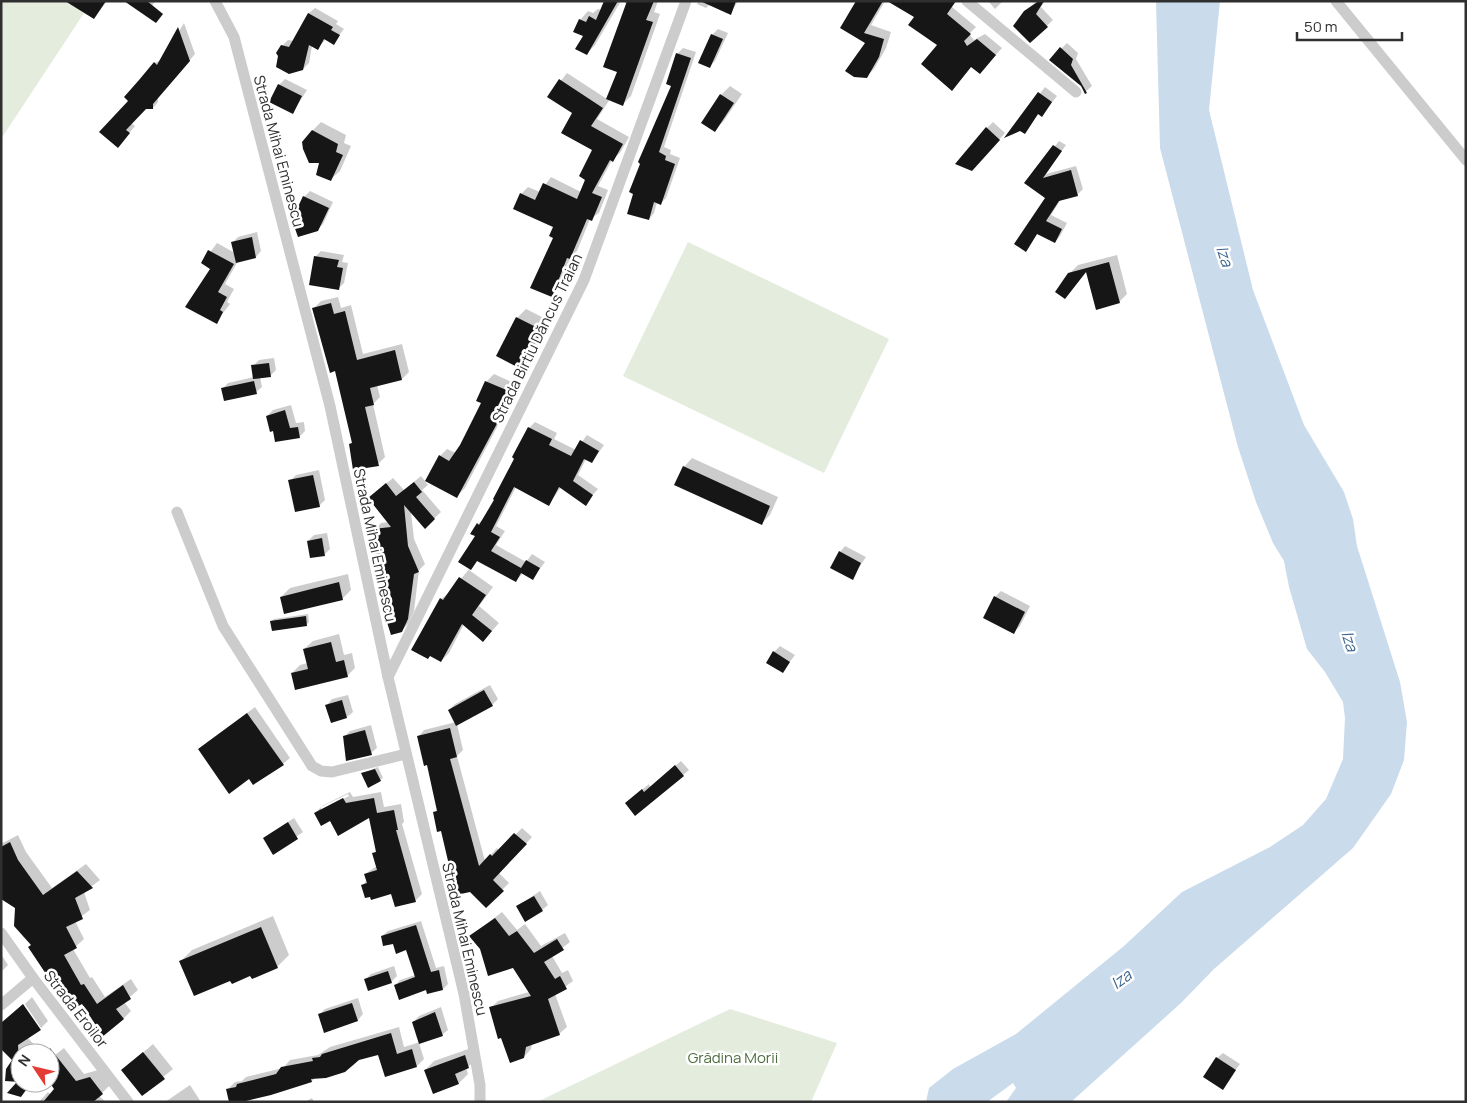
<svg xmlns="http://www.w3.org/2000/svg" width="1467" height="1103" font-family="Manrope,sans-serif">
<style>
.green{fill:#e4ecdd}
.water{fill:#cadbec}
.shadow{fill:#0003;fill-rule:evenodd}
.building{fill:#161616}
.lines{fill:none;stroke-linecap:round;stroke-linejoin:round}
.minor{stroke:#ccc;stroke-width:11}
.labels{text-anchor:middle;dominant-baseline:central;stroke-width:5;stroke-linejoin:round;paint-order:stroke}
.street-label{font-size:15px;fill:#2f2f2f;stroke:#fff}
.park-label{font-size:15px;fill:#4d6b3d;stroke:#fff}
.water-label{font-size:16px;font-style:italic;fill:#3d6791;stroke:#fff}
</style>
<rect width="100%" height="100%" fill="#fff"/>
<!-- green -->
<g class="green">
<path d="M1 1H73L84 13 1 139Z"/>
<path d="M688 242 889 339 824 473 623 376Z"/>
<path d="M730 1009 837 1043 811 1102H537Z"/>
</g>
<!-- water -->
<path class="water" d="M1156 1H1220L1209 110 1253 290 1304 425 1344 492 1353 519 1357 546 1400 682 1407 722 1404 760 1391 794 1353 848 1214 969 1181 1003 1071 1102H1006L1016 1088 1013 1083 987 1102H926L929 1088 953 1069 1016 1034 1124 946 1182 892 1270 847 1303 825 1326 799 1343 759 1345 718 1343 702 1325 672 1307 649 1289 587 1284 561 1273 543 1256 502 1238 447 1160 148Z"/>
<!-- shadow -->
<g class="shadow">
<path d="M80 1H107L94 18Z"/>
<path d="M133 1H155L152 6Z"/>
<path d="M606 1H621L595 45 586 54 580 20 588 11 593 13 598 9 602 10Z"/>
<path d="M622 1H658L654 12 660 14 631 96 623 104 610 99 597 119 629 137 620 153 612 160 598 186 608 190 599 213 590 219 577 251 571 257 559 288 552 295 554 226 521 194 528 187 540 192 551 177 581 192 594 150 574 113 549 96 567 73 607 99 618 72 627 4Z"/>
<path d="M698 1H738L731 13 710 4 706 8 697 4Z"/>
<path d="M858 1H885L871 25 891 32 886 48 874 69 866 77 867 43 842 28Z"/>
<path d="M890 1H956L952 7 976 27 969 34 974 40 985 34 1002 48 986 66H972L952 89 938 45 915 17Z"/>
<path d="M988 1H1003L995 9Z"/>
<path d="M1037 1H1045L1041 7 1053 20 1030 42 1025 11Z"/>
<path d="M315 8 338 21 336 24 344 29 333 43 326 39 318 48 312 46 309 63 303 69 282 46 288 40 294 41 309 13Z"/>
<path d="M184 23 195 54 158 97V102L153 108H146L131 123 135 126 123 141 130 101 155 63 162 59Z"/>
<path d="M718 29 728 33 715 61 709 67 712 35Z"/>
<path d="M1067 43 1078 53 1076 59 1092 86 1085 92 1082 85 1051 59Z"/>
<path d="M683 48 696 52 664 147 671 150 670 154 680 158 666 198 660 204 657 202 654 213 649 219 629 213 673 86 677 54Z"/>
<path d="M285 79 307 90 293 112 279 85Z"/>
<path d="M730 86 742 94 723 122 714 130 721 95Z"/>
<path d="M1045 87 1057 96 1047 109 1039 113 1025 132 1020 130 1008 135Z"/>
<path d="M321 122 346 135 344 143 351 146 340 171 331 179 312 131Z"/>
<path d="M993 122 1005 133 978 164 987 128Z"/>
<path d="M1059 141 1066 145 1046 174 1076 166 1083 189 1077 195 1061 199 1051 215 1067 223 1060 236 1055 242 1038 233 1026 250 1047 197 1026 183Z"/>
<path d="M310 191 333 202 323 224 317 230 294 220 304 197Z"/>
<path d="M257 232 261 251 256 257 238 261 225 284 234 289 227 302 230 304 216 322 212 268 202 263 217 243 235 253 233 242 238 237Z"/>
<path d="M321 251 344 255 342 262 348 263 344 283 339 288 315 257Z"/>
<path d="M1117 255 1127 294 1119 302 1087 271 1065 298 1069 274 1078 265Z"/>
<path d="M338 297 341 308 351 305 363 354 402 344 409 372 402 379 377 385 380 397 373 404 385 457 378 464 350 444 353 441 336 370 314 308 321 301Z"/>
<path d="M526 309 550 321 531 359 522 368 498 356 517 318Z"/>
<path d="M274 358 276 370 270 376 260 377 262 387 256 392 222 389 228 383 254 377 253 366 259 360Z"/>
<path d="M494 374 516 384 504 409 506 410 465 488 457 496 440 456 447 449 456 453 483 403 486 382Z"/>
<path d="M291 405 296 423 304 422 305 431 299 437 274 429 267 416 273 410Z"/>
<path d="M535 422 557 433 554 439 576 450 587 435 604 445 592 462 586 459 578 475 598 489 585 504 561 487 549 504 516 487 496 526 505 531 496 545 526 562 532 554 545 562 533 578 523 573 516 581 478 560 469 570 493 587 479 606 499 623 491 632 464 624 449 653 441 661V599L450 592 470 568 478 524 484 519 529 428Z"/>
<path d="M692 458 778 497 770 515 761 524 684 467Z"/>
<path d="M319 470 325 500 319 506 290 481 296 475Z"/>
<path d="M421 476 428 485 422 490 441 512 425 527 411 512 414 539 425 564 419 570 414 611 408 624 401 631 382 603 392 595 374 530 381 523 389 522 376 492 393 478 404 490Z"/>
<path d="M327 533 330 549 324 555 308 541 314 535Z"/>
<path d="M845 546 866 557 852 578 840 552Z"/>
<path d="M348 574 351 590 342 599 281 597 290 588Z"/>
<path d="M1001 591 1030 606 1020 626 1014 632 995 597Z"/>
<path d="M308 614 309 622 306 625 271 621 274 619Z"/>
<path d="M339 634 344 655 352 653 355 668 347 676 292 673 300 665 308 663 304 649 313 641Z"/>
<path d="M780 646 795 655 783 671 774 652Z"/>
<path d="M490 685 498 699 492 705 457 724 463 750 457 756 485 861 497 848 499 851 522 828 532 837 499 873 509 883 486 906 434 813 438 809 428 763 418 737 424 730 456 722 449 710 455 704Z"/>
<path d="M348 695 353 712 347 717 327 705 332 699Z"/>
<path d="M255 707 290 758 283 764 249 777 200 749Z"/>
<path d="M371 725 377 748 371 753 344 737 350 731Z"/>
<path d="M681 761 689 770 683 775 626 803 649 784 650 787Z"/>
<path d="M378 767 383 778 380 780 363 773Z"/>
<path d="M350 792 353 797 381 792 384 807 401 804 404 822 402 824 422 894 416 900 363 885 367 880 365 874 377 866 373 854 377 850 370 816 330 820 315 813 322 806ZM348 794 349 796 321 810V807Z"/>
<path d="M294 818 303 832 273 853 264 838Z"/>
<path d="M18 835 26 852 52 888 86 864 100 880 84 892 90 910 75 921 84 939 73 949 90 978 92 977 105 997 131 979 138 990 124 1002 131 1011 123 1019 91 1033 98 1026 82 1002 47 974 16 907 1 898V840L3 843Z"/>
<path d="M540 891 548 905 542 910 518 906Z"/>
<path d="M502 912 517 930 525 924 541 946 565 933 570 942 552 956 562 973 568 970 573 981 555 994 567 1027 559 1034 532 1044 531 1049 524 1057 491 1008 498 1001 529 992 514 967 482 949 471 936Z"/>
<path d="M273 916 289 955 277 967 231 979 180 962 192 950Z"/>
<path d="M421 921 436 968 444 966 448 984 443 989 395 986 400 980 415 975 407 949 382 936 388 931Z"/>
<path d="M1 954 8 965 1 972Z"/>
<path d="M394 966 397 976 391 982 366 979 371 974Z"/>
<path d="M32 997 48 1021 41 1028 25 1004Z"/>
<path d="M358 998 363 1014 358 1020 325 1031 319 1015 325 1009Z"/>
<path d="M441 1007 448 1030 442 1035 419 1043 424 1059 417 1066 386 1075 379 1053 358 1059 316 1077 312 1081 228 1089 235 1082 242 1081 246 1077 283 1068 290 1060 318 1055 330 1047 399 1027 404 1047 420 1042 413 1022 419 1016Z"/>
<path d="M27 1037 42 1053H20V1083H31L20 1095 9 1093 19 1081 9 1048Z"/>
<path d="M153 1044 173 1069 142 1094 132 1062Z"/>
<path d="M474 1047 478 1059 466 1068 468 1074 459 1083 425 1070 434 1061Z"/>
<path d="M64 1048 84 1074 98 1070 110 1085 99 1096 106 1102H39L48 1092 51 1095 56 1089 50 1081V1059Z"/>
<path d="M1223 1053 1240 1064 1222 1088 1217 1058Z"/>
<path d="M190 1085 201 1102H165Z"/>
<path d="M312 1098 314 1102H305Z"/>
</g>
<!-- building -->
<g class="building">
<path d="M65 1H106L94 19Z"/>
<path d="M124 1H147L163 14 156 23Z"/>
<path d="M604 1H618L587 55 575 49 583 36 573 32 579 19 586 22 589 16 596 20Z"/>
<path d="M627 1H654L646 20 653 22 623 106 606 99 617 72 603 67Z"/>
<path d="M700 1H736L731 15Z"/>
<path d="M856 1H883L864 33 884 39 879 57 867 78 854 77 845 71 865 43 840 28Z"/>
<path d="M887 1H956L947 14 971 34 964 41 967 46 977 39 996 55 980 74 971 67 952 91 921 64 937 45 908 25 914 17Z"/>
<path d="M1039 1H1044L1036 14 1048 27 1030 43 1013 26 1024 11Z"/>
<path d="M308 13 333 27 331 30 340 35 334 45 324 39 318 50 309 45 303 70 289 74 276 67 278 56 276 53 281 45 289 47Z"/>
<path d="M178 27 190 61 153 104V109H146L126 130 130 133 118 148 99 132 128 101 124 97 139 80 154 62 157 65Z"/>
<path d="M711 34 723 39 710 68 698 63Z"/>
<path d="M1060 47 1073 59 1071 65 1087 93 1085 94 1081 86 1049 60Z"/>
<path d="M676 53 691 58 659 152 666 156 665 160 675 164 661 205 654 202 649 220 627 214 633 194 629 192 640 164 638 162 671 86 666 84Z"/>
<path d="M559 79 603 108 591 126 623 144 613 162 610 160 592 193 602 197 592 221 587 219 570 259 567 258 552 297 530 288 553 238 549 236 553 227 513 209 520 193 535 200 543 183 577 199 585 180 579 176 592 150 561 133 572 113 547 97Z"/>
<path d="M278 84 302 96 293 114 269 102Z"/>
<path d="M1038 92 1052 102 1042 117 1038 114 1025 134 1020 131 1004 138Z"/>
<path d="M720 94 734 103 715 132 701 123Z"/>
<path d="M986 127 1000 140 972 171 955 164Z"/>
<path d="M312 130 338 144 336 152 343 155 331 181 316 175 319 163H309L303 149 302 142Z"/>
<path d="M1053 145 1062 151 1043 178 1071 170 1078 196 1059 201 1046 221 1062 229 1055 243 1037 234 1026 252 1014 244 1045 198 1024 183Z"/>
<path d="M303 196 329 208 318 231 298 237 292 220Z"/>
<path d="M252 237 256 258 236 263 231 242Z"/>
<path d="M208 250 234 264 218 292 227 297 220 310 223 312 217 324 185 307 210 269 201 263Z"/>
<path d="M314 256 339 260 337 267 343 268 339 290 309 285Z"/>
<path d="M1109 262 1120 303 1096 310 1086 272 1065 299 1055 292 1068 273Z"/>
<path d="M331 303 334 314 345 311 357 360 395 350 402 380 370 388 374 405 365 407 379 466 353 470 349 444 352 443 335 371 330 373 312 308Z"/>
<path d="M516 317 542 330 523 370 496 356Z"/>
<path d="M269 363 271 377 253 379 251 365Z"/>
<path d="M254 381 257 394 224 401 221 388Z"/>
<path d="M485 381 509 391 498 417 500 418 457 498 425 481 439 455 449 461 460 445 481 403 476 401Z"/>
<path d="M285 410 290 428 298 427 300 438 275 442 273 431 270 432 266 416Z"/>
<path d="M528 427 552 439 549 445 571 456 580 440 599 451 592 463 584 459 573 481 593 495 586 506 559 487 549 506 514 487 491 532 500 537 491 551 521 568 526 560 540 568 533 580 521 573 516 582 477 561 471 570 458 562 475 536 470 534 477 523 479 525 494 500 493 499 514 459 512 457Z"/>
<path d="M683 466 770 506 762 525 674 485Z"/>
<path d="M313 475 320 507 295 512 288 480Z"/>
<path d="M414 482 422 492 416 497 435 519 425 529 404 505 408 546 419 572 414 574 408 619 402 632 391 635 381 603 392 599 378 566 373 529 391 527 368 498 386 483 396 496Z"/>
<path d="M322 538 325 556 310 558 307 541Z"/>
<path d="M839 551 861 563 853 580 830 568Z"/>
<path d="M459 577 486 595 472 615 492 631 483 642 462 624 441 662 430 656 428 659 411 650 440 598 443 600Z"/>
<path d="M339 582 343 600 284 614 280 597Z"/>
<path d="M994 596 1025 612 1014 634 983 618Z"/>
<path d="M306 616 307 626 272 631 270 621Z"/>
<path d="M331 642 336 662 344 660 348 677 295 690 291 673 308 669 303 649Z"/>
<path d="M773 651 790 662 783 673 766 663Z"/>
<path d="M484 690 493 706 456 726 448 710Z"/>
<path d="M342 700 347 718 331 723 325 705Z"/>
<path d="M247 713 284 765 253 785 249 779 229 794 198 749Z"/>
<path d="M450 728 457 757 450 759 479 866 490 854 492 856 514 833 527 844 493 880 504 891 486 908 470 892 456 895 441 831 437 832 433 812 437 811 427 765 424 766 417 736Z"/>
<path d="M365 730 372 755 346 761 343 736Z"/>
<path d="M675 765 684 776 635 816 625 803 642 789 644 792Z"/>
<path d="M375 769 381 781 368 788 361 773Z"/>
<path d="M343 798 346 803 374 798 377 813 394 810 398 830H396L416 902 395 907 391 894 371 900 370 897 365 898 361 885 367 883 364 874 377 870 372 853 376 852 369 818 338 836 330 821 321 826 314 813Z"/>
<path d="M288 822 298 839 273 855 263 838Z"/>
<path d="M10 842 18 860 43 895 77 871 93 888 75 898 83 919 66 927 77 948 64 955 81 985 84 984 97 1004 123 985 131 999 116 1009 124 1019 96 1042 89 1033 97 1027 82 1004 73 1009 56 982 50 986 44 975 46 974 28 947 31 945 14 926 15 908 1 899V847Z"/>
<path d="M534 896 543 911 525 922 516 906Z"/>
<path d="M495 918 509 936 517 931 534 953 557 939 564 950 544 962 555 979 560 976 567 989 548 999 560 1035 526 1047 524 1058 510 1063 501 1038 498 1039 489 1007 531 996 513 968 488 976 480 949 469 936Z"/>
<path d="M416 925 431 972 439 970 443 990 427 994 426 990 399 1000 394 985 415 977 406 950 396 954 393 944 383 946 381 936Z"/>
<path d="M261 927 278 968 252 979 250 976 232 984 230 981 194 996 179 961Z"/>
<path d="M388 971 392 983 368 991 364 979Z"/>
<path d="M352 1003 358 1021 324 1033 318 1014Z"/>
<path d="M23 1004 41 1030 18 1045 20 1082 5 1081 6 1069 12 1060 1 1049V1023Z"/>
<path d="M435 1012 443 1036 419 1044 412 1022Z"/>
<path d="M391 1033 397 1054 412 1049 417 1067 385 1077 378 1055 359 1060 345 1072 326 1078 311 1079 312 1082 271 1095 242 1102H229L226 1089 236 1087 237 1084 276 1074 281 1067 313 1061 312 1058 320 1057 322 1054Z"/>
<path d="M50 1048 76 1081 90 1077 103 1094 93 1102H43L54 1089 50 1083Z"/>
<path d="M143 1052 165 1079 142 1096 121 1070Z"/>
<path d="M465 1055 469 1068 455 1074 459 1084 433 1094 424 1070Z"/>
<path d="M1216 1057 1236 1070 1223 1090 1203 1077Z"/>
<path d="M16 1083H31L21 1097 7 1093Z"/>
</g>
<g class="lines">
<!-- minor -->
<g class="minor">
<path d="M215 1 234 37 330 406 388 677 464 994 480 1085V1102"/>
<path d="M967 1 1076 92"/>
<path d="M1336 1 1466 160"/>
<path d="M177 512 223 626 312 766 321 771 332 772 406 754"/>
<path d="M388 677 584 280 686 1"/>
<path d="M1 933 33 978 128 1102"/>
<path d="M1 1005 33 978"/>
</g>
</g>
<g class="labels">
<!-- street labels -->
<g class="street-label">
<text transform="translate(279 151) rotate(75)">Strada Mihai Eminescu</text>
<text transform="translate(537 338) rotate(-64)">Strada Birtiu Dăncus Traian</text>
<text transform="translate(375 545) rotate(78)">Strada Mihai Eminescu</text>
<text transform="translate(465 939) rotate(77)">Strada Mihai Eminescu</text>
<text transform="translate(76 1009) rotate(52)">Strada Eroilor</text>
</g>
<!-- park labels -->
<g class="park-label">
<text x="733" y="1057">Grădina Morii</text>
</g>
<!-- water labels -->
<g class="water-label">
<text transform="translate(1225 256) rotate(72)">Iza</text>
<text transform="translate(1350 641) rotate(73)">Iza</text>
<text transform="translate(1121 979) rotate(-37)">Iza</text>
</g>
</g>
<!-- border -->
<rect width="1467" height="1103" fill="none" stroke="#2f2f2f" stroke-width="5"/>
<!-- north arrow -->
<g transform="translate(35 1068) rotate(305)"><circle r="24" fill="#ffffff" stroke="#acacac"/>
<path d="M0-4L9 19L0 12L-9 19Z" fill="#e43b34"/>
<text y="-8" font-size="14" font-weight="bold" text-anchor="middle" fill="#2f2f2f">N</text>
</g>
<!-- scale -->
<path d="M1297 32v8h105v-8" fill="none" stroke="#2f2f2f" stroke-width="2.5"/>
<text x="1304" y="32" font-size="15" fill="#2f2f2f" stroke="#ffffff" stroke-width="4" paint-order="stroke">50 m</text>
</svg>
